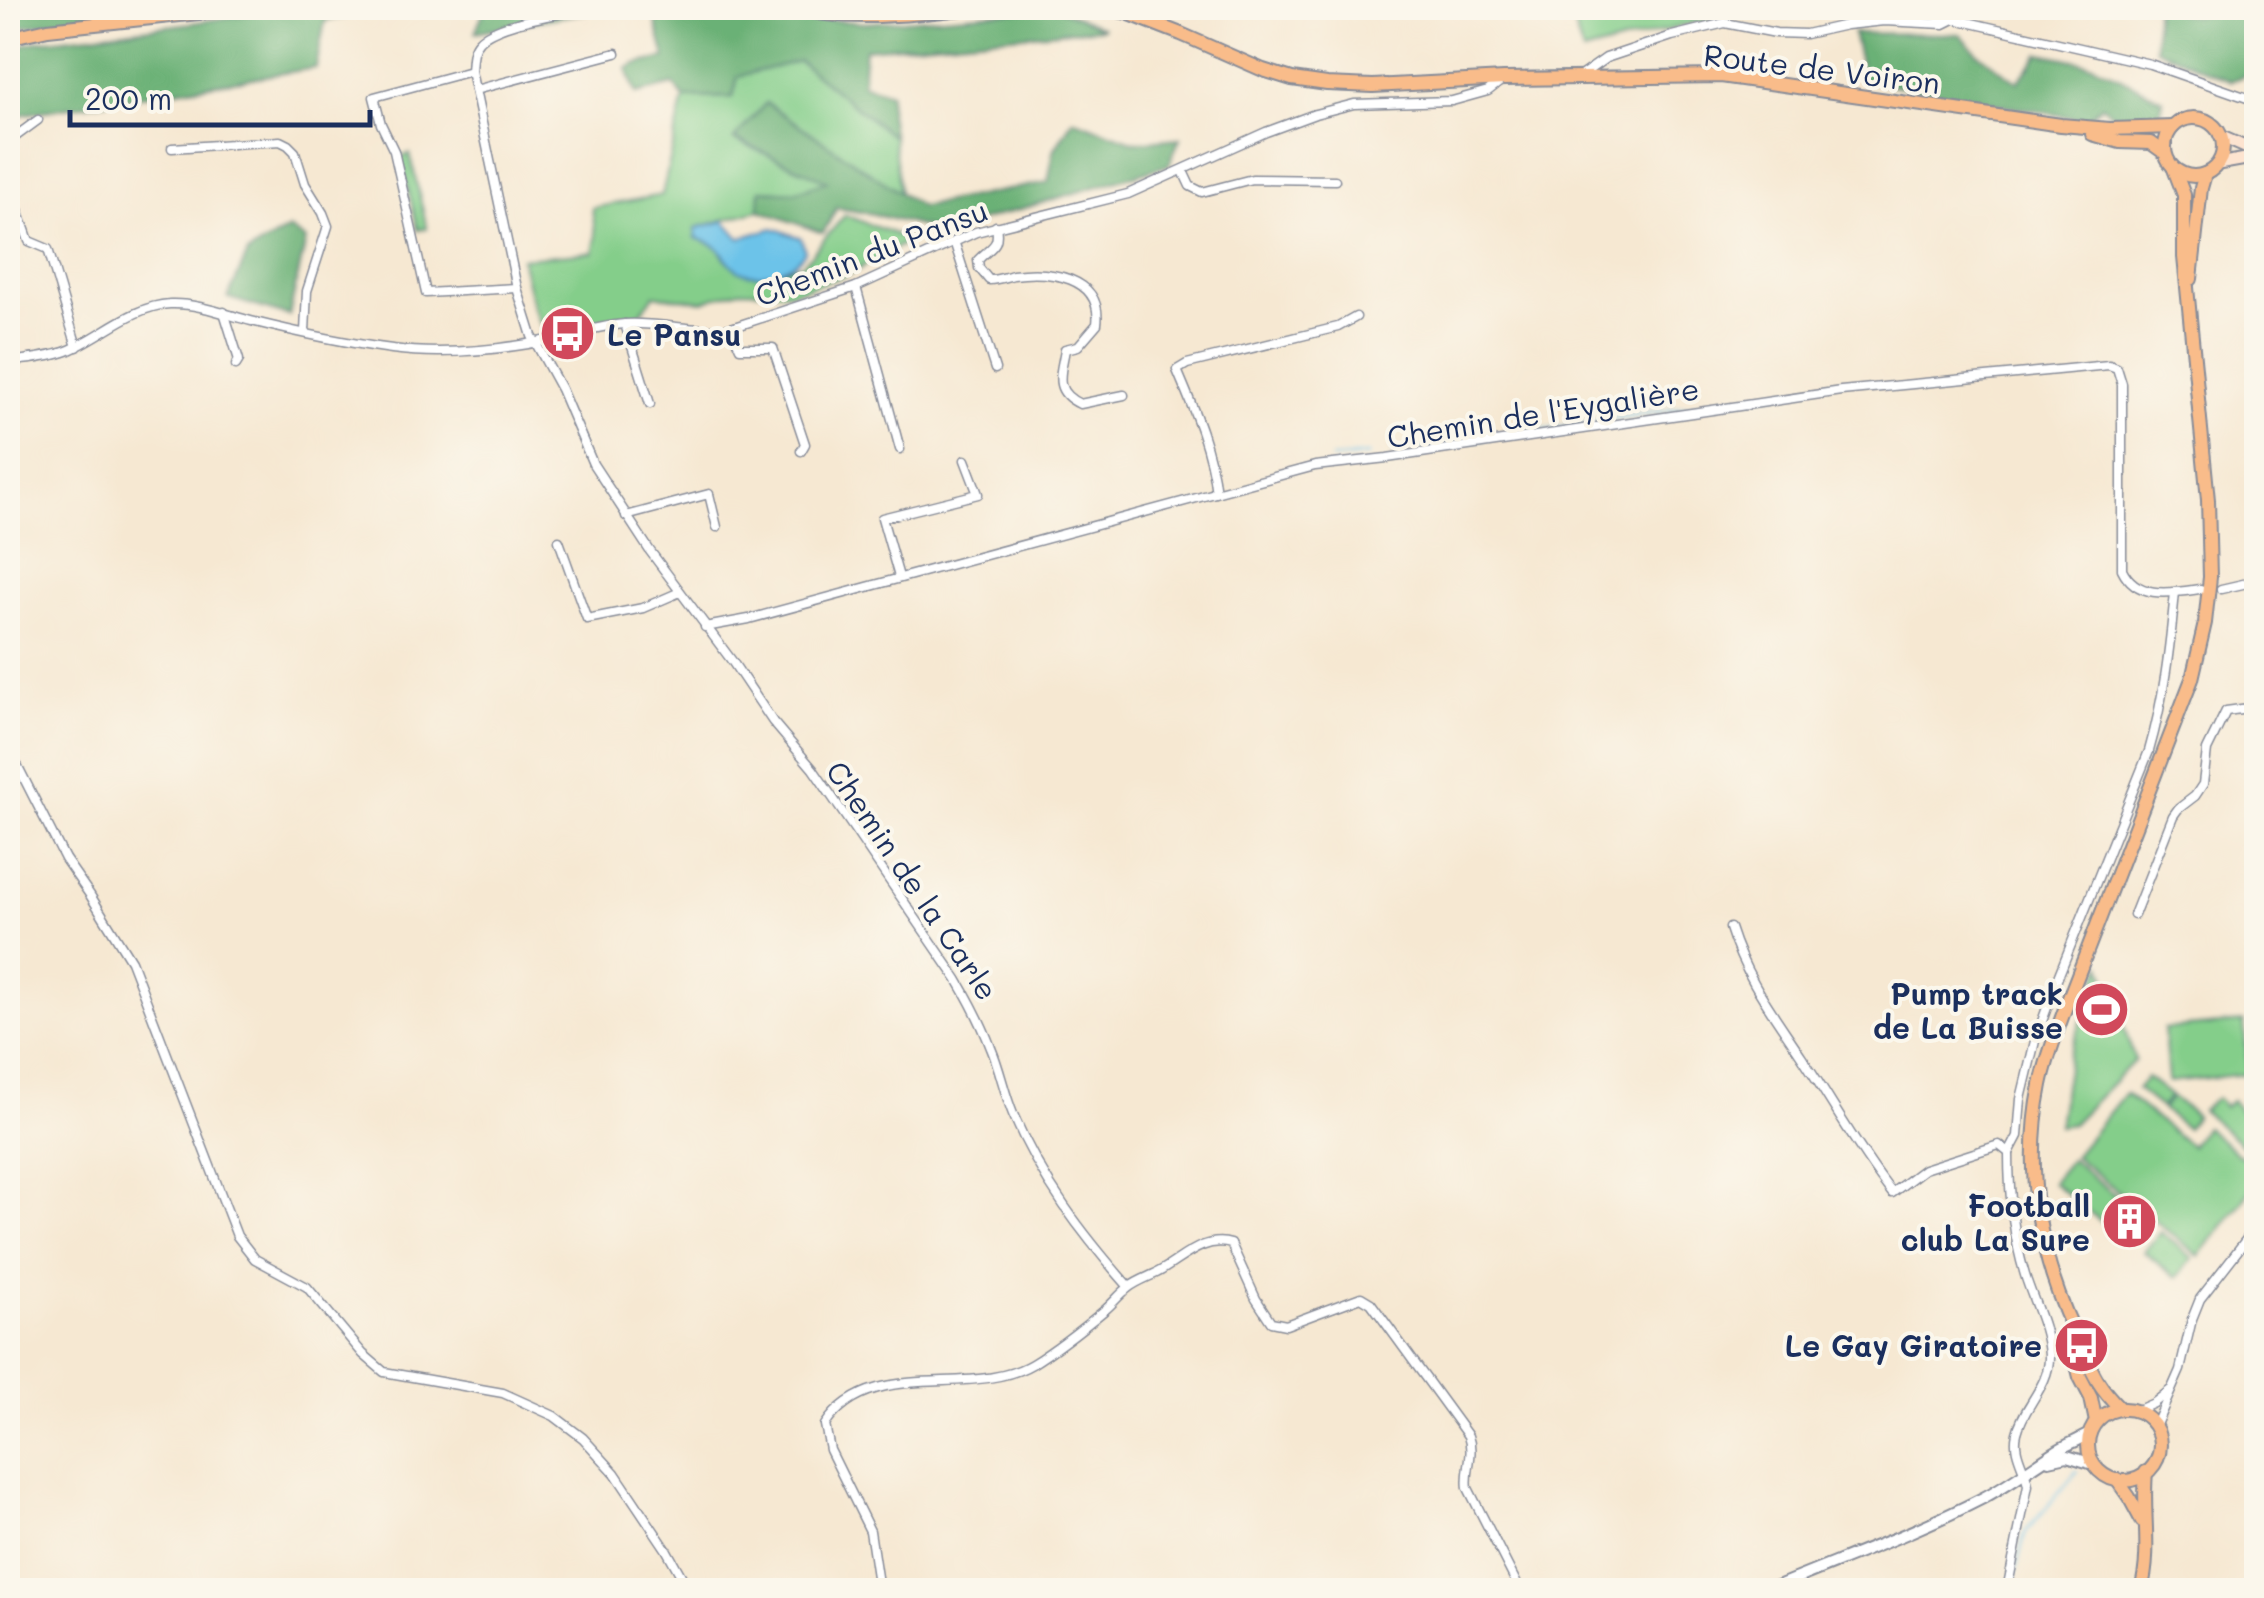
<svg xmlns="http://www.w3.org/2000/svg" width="2264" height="1598" font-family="Mali,sans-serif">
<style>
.green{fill:#84ce8a;stroke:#507e74;stroke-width:2.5}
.forest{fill:#6bb176;stroke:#43706a;stroke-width:2.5}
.water{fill:#6cc3e9;stroke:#4479a4;stroke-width:2.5}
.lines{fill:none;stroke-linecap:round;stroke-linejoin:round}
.stream{stroke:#6cc3e9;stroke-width:2.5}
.minor-casing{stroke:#888c98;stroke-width:11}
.tertiary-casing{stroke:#888c98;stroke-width:14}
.secondary-casing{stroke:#888c98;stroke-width:15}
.primary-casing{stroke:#888c98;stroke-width:16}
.minor{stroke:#fff;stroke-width:8}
.tertiary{stroke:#fff;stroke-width:10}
.secondary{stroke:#fde4d0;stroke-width:11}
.primary{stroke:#f9bc8a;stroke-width:12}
.labels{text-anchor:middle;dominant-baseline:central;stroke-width:8;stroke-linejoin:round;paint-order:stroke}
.street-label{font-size:30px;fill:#1b2f5e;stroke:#fbf7ec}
.poi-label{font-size:30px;font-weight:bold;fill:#1b2f5e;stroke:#fbf7ec;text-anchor:end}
</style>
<rect width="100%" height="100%" fill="#fbf7ec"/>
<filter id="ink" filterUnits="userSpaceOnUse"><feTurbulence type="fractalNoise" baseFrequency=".01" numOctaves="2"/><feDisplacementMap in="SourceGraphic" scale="20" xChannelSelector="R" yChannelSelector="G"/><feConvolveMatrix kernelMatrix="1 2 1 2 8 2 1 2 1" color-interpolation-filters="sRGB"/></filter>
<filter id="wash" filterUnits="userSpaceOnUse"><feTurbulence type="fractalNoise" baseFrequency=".0048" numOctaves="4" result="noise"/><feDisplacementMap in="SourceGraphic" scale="40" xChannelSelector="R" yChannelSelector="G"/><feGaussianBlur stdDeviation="2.25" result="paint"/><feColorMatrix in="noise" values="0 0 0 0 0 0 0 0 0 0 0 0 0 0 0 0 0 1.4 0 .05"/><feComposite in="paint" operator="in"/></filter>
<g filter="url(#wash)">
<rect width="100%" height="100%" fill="#f6e8d2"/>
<!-- green -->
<g class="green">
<path d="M1568 8H1726V14L1583 53Z"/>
<path d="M799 61 893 137 900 193 766 103 734 140 828 181 795 192 761 190 759 210 696 228V238L717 246 729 263 774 272 803 264 845 215 910 240 848 275 793 292 740 290 703 301 654 295 638 316 544 332 533 307 521 258 593 252 596 238 592 208 662 195 684 98 733 97 738 76Z"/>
<path d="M410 154 427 228 418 230 400 157Z"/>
<path d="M2102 965 2135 1060 2072 1124 2058 1126 2069 1055Z"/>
<path d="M2244 1022 2248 1074 2168 1082 2164 1029Z"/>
<path d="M2147 1077 2171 1096 2161 1108 2137 1089Z"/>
<path d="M2125 1093 2190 1146 2205 1127 2256 1168V1184L2199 1256 2074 1156Z"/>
<path d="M2172 1097 2196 1116 2186 1128 2162 1109Z"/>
<path d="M2217 1098 2224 1107 2232 1101 2256 1129V1144L2250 1152 2202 1110Z"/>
<path d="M2071 1159 2122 1201 2104 1224 2052 1182Z"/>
<path d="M2160 1232 2193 1258 2177 1278 2144 1252Z"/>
</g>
<!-- forest -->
<g class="forest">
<path d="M8 8H182L82 17 8 30Z"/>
<path d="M283 8H386L325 21 316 68 13 116 8 114V48L39 41 192 23Z"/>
<path d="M485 8H610L475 32Z"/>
<path d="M652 8H761L786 15 864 23 1057 8 1103 28 865 49 862 84 890 93 889 113 893 137 799 61 738 76 733 97 684 98 674 85 636 94 627 69 635 64 665 58Z"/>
<path d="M2155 8 2195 16 2256 8V71L2231 81 2155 48Z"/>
<path d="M1853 33 1960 34 1978 53 2018 82 2040 53 2093 64 2163 99 2159 117 2124 124 2101 105 2086 120 1864 80Z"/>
<path d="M766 103 921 207 1048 182 1054 150 1073 119 1135 142 1180 138 1169 165 943 232 872 214 837 208 823 233 759 210 760 190 795 192 827 181 734 139Z"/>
<path d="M289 229 306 240 289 316 228 298 248 253Z"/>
</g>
<!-- water -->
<path class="water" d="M725 221 740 238 773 228 801 238 805 251C795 269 759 280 740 271 729 266 726 256 718 248 713 243 703 241 696 238V228Z"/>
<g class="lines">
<!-- stream -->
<g class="stream">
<path d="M1393 452 1793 391"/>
<path d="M1332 459 1368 455"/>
<path d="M2011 1590 2025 1533 2077 1471"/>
</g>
</g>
</g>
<g filter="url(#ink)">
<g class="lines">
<defs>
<g id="minor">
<path d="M587 8C560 15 498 21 479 41 471 49 472 61 471 71L517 288 532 336 561 389 593 464 650 551 732 661 773 722 813 769 957 979C970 1001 982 1024 991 1048 1000 1069 1004 1092 1013 1114 1041 1180 1082 1234 1129 1287"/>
<path d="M1894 8 1954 19 2150 64 2256 101"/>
<path d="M471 71 374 97 381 124 394 151 426 293 517 288"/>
<path d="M1579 77 1606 58 1672 36 1725 23 1776 33 1806 34 1846 25 1884 21 1944 24 1954 19"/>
<path d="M475 90 616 53"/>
<path d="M8 142 38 120"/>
<path d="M172 148 280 141 288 145 295 152 305 184 323 213 328 226 307 291 305 332"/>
<path d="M1183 171 1190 186 1202 192 1252 179 1335 180"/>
<path d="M8 192 15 201 29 241 48 249 77 347"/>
<path d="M996 226C1000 247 991 246 978 260L979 268 989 280C998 280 1005 277 1013 275 1048 270 1103 276 1097 324L1078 346 1065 349C1061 374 1052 391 1080 404L1124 395"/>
<path d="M954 241 995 369"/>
<path d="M856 287 900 449"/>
<path d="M224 312 239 360 236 365"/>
<path d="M625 324 650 404"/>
<path d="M731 328 740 348H773L805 444 801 451"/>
<path d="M8 362C27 359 49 358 67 351 101 337 132 306 170 304 197 303 225 314 251 321 295 332 347 343 392 349 436 355 485 351 528 344 560 339 592 326 625 324 660 322 695 333 731 328L856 287 976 232 1128 194 1266 132 1315 114 1354 104 1452 101 1488 91 1501 81"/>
<path d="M1216 493C1211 449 1194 410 1177 370L1187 364 1338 327 1356 317"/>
<path d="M626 516 709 494 717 527"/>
<path d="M559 541 587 619 643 608 680 592"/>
<path d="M899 577 882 518 978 494 965 460"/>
<path d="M2221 589 2256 581"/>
<path d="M705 627 749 619 1315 466 1387 458 1841 391 2109 365 2117 368 2122 384V569C2137 600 2171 593 2200 589"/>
<path d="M8 747 65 859 90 895 131 961 237 1236 255 1259 307 1287 363 1354 384 1372 503 1393 554 1416 583 1438 615 1473 666 1549 689 1590"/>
<path d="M2134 915 2173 816 2178 809 2195 796 2203 784 2207 750 2226 711 2256 707"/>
<path d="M1730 928C1746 979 1773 1013 1802 1057 1832 1102 1858 1150 1892 1193L1924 1169 1999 1145 2009 1153C2009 1194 2013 1236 2025 1275 2033 1301 2048 1329 2049 1356 2050 1386 2023 1406 2017 1433 2012 1452 2025 1467 2028 1485L2007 1590"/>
<path d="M2009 1153 2018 1136 2021 1099 2035 1041 2058 977 2149 751C2164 699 2170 646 2175 592"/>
<path d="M2136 1411 2154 1403 2169 1391"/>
<path d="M2155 1427 2180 1370 2192 1319 2200 1299 2256 1227"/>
<path d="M879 1590 870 1531 830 1450 825 1425C872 1355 971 1400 1032 1364 1058 1348 1083 1328 1106 1309 1114 1302 1120 1294 1128 1288 1138 1280 1152 1276 1162 1270 1184 1257 1205 1236 1231 1244L1256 1299 1271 1322 1286 1325 1361 1297 1371 1303 1468 1436C1475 1455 1465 1470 1468 1488L1520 1590"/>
</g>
<g id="tertiary">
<path d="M2049 1460 2067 1456 2093 1464"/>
<path d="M1768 1590C1839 1560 1913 1534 1983 1498 2008 1485 2030 1468 2055 1452 2065 1445 2078 1441 2089 1434"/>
</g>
<g id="secondary">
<path d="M2220 136 2256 152"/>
<path d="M2218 164 2246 159 2256 160"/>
</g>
<g id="primary">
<path d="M788 8C850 22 910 15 973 8"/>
<path d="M1103 8 1127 13 1181 34 1263 70 1292 79 1327 84 1373 86 1504 79 1721 76 2061 125 2110 129 2173 127"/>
<path d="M8 38 48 29 246 8"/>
<circle cx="2194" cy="147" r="29"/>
<path d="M2092 134 2120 142 2151 143 2165 153"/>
<path d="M2191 279 2201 188 2205 174"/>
<path d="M2068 1330 2080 1377 2091 1398 2096 1422"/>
<path d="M2121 1409C2093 1382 2090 1365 2074 1331 2038 1254 2024 1169 2041 1085 2047 1055 2059 1026 2069 998L2192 679 2205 623 2210 577 2208 500 2184 257V195L2174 169"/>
<circle cx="2124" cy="1445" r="36"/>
<path d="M2117 1480 2129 1497 2142 1521"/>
<path d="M2141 1590C2152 1552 2142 1512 2146 1472"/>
</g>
</defs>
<!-- minor casing -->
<use href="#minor" class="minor-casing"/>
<!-- tertiary casing -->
<use href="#tertiary" class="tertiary-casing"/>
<!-- secondary casing -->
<use href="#secondary" class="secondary-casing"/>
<!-- primary casing -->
<use href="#primary" class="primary-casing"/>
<!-- minor -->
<use href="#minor" class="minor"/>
<!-- tertiary -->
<use href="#tertiary" class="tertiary"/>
<!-- secondary -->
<use href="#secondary" class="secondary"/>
<!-- primary -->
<use href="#primary" class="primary"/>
</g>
</g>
<!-- icons -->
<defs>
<symbol id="bus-disc" viewBox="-11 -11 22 22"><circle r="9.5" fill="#d1495b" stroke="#fbf7ec"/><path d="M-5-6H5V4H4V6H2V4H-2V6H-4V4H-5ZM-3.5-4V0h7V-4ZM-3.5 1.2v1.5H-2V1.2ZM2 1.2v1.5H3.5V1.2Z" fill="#fff"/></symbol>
<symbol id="stadium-disc" viewBox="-11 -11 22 22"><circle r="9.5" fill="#d1495b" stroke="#fbf7ec"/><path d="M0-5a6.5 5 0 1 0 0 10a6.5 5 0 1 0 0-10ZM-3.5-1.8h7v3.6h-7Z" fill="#fff"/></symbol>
<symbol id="building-disc" viewBox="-11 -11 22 22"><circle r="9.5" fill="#d1495b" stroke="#fbf7ec"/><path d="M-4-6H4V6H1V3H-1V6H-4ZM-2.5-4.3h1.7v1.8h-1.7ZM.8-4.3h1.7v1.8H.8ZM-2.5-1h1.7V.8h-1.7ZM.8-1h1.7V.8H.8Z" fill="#fff"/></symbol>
</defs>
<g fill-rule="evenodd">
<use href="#bus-disc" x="536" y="302" width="63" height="63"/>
<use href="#stadium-disc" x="2070" y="978" width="63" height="63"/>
<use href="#building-disc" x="2098" y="1190" width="63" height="63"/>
<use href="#bus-disc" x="2050" y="1314" width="63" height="63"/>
</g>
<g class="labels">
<!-- street labels -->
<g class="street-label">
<text transform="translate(1822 68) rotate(7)">Route de Voiron</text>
<text transform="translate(871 252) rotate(-21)">Chemin du Pansu</text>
<text transform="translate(1543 412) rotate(-9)">Chemin de l'Eygalière</text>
<text transform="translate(913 880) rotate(56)">Chemin de la Carle</text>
</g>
<!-- poi labels -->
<g class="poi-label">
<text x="607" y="334" text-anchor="start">Le Pansu</text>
<text x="2063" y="993">Pump track<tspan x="2063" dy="34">de La Buisse</tspan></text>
<text x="2090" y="1205">Football<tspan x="2090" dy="34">club La Sure</tspan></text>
<text x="2042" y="1345">Le Gay Giratoire</text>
</g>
</g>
<!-- margin -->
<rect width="2264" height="1598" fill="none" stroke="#fbf7ec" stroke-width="40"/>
<!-- scale -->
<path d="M70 110v15h300v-15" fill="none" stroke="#1b2f5e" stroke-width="5"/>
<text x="85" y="110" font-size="30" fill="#1b2f5e" stroke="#fbf7ec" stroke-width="8" paint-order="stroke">200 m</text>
</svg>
